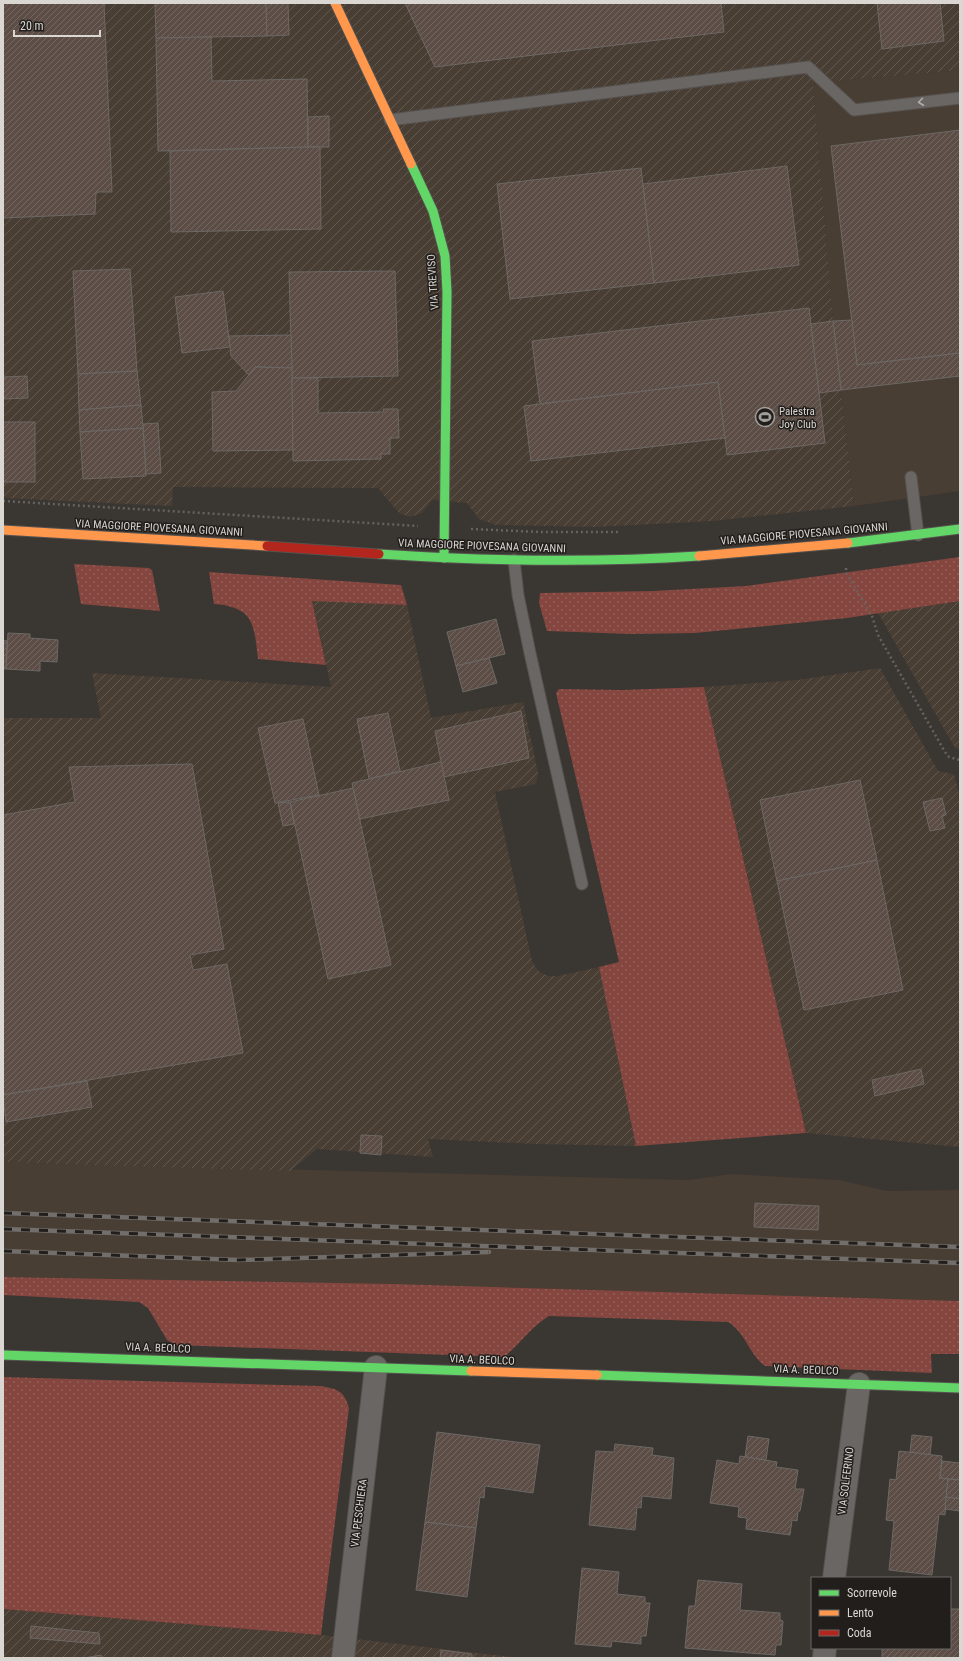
<svg xmlns="http://www.w3.org/2000/svg" width="963" height="1661" font-family="'Roboto Condensed',sans-serif">
<style>
.built{fill:#493e33}
.industrial{fill:url(#industrial-furrows)}
.green{fill:url(#green-dots)}
.building{fill:url(#building-hatch);stroke:#6c6865}
.lines{fill:none;stroke-linecap:round;stroke-linejoin:round}
.lane-casing{stroke:#56524f;stroke-width:13}
.street-casing{stroke:#56524f;stroke-width:24}
.fast-casing{stroke:#56524f;stroke-width:11}
.slow-casing{stroke:#56524f;stroke-width:11}
.jam-casing{stroke:#56524f;stroke-width:11}
.path{stroke:#656361;stroke-width:2.5;stroke-dasharray:2 3;stroke-linecap:butt}
.lane{stroke:#696663;stroke-width:11}
.street{stroke:#696663;stroke-width:22}
.fast{stroke:#63d668;stroke-width:9}
.slow{stroke:#ff974d;stroke-width:9}
.jam{stroke:#b3261e;stroke-width:9}
.rail-casing{stroke:#716e6c;stroke-width:4.5}
.rail{stroke:#211e1b;stroke-width:3;stroke-dasharray:9;stroke-linecap:butt}
.oneway{stroke:#b2afab}
.labels{text-anchor:middle;dominant-baseline:central;stroke-width:3;stroke-linejoin:round;paint-order:stroke}
.street-label{font-size:11px;fill:#dad6d2;stroke:#211e1b}
.poi-label{font-size:11px;fill:#dad6d2;stroke:#211e1b;text-anchor:start}
</style>
<defs>
<pattern id="industrial-furrows" width="10" height="10" patternUnits="userSpaceOnUse"><rect width="10" height="10" fill="#493e33"/><path d="M-1 1l2-2M0 10L10 0M9 11l2-2" fill="none" stroke="#635950"/></pattern>
<pattern id="green-dots" width="8" height="8" patternUnits="userSpaceOnUse"><rect width="8" height="8" fill="#84463e"/><path d="M2 2h.1M6 6h.1" fill="none" stroke="#956059" stroke-width="1.8" stroke-linecap="round"/></pattern>
<pattern id="building-hatch" width="6" height="6" patternUnits="userSpaceOnUse"><rect width="6" height="6" fill="#5c4e46"/><path d="M-1 1l2-2M0 6l6-6M5 7l2-2" fill="none" stroke="#736760"/></pattern>
</defs>
<rect width="100%" height="100%" fill="#3a3632"/>
<!-- built -->
<g class="built">
<path d="M960 70V491L854 506 833 321 813 83Z"/>
<path d="M3 1162 689 1180 731 1174 839 1180 887 1191 960 1190V1301L395 1284 3 1277Z"/>
</g>
<!-- industrial -->
<g class="industrial">
<path d="M3 3H960V70L813 83 833 321 854 506 712 521 595 527 496 525 479 519 467 503 432 500 422 513 410 517 399 513 378 488 173 487 172 506 3 498Z"/>
<path d="M312 600 407 605 431 718 523 702 538 773 536 784 495 792 532 961 536 968 541 973 549 976H558L599 967 636 1146 537 1144 428 1139 433 1157 317 1149 290 1171 3 1162V718H101L92 673 331 687Z"/>
<path d="M960 601V749L955 748 878 613Z"/>
<path d="M880 668 938 771 954 774 960 797V1147L806 1133 704 687 797 680Z"/>
<path d="M3 1609 321 1635 522 1658H3Z"/>
</g>
<!-- green -->
<g class="green">
<path d="M960 557V601L847 618 695 633 631 634 547 631 539 603 540 593 653 591 746 586Z"/>
<path d="M74 564 149 568 152 570 160 611 81 604Z"/>
<path d="M209 572 401 585 407 605 312 601 326 665 258 659C254 624 254 607 214 604Z"/>
<path d="M704 687 806 1133 636 1146 599 967 619 962 556 693 559 689 622 690Z"/>
<path d="M3 1277 395 1284 960 1301V1354H931L932 1373 765 1366C748 1353 746 1333 728 1322L549 1316C532 1326 520 1344 504 1357L176 1345 167 1340 148 1308 139 1302 3 1295Z"/>
<path d="M3 1377 320 1386C337 1389 344 1390 349 1408L321 1635 3 1609Z"/>
</g>
<!-- building -->
<g class="building">
<path d="M3 3H104L112 192H96L95 214 3 218Z"/>
<path d="M155 3H266L267 36 156 38Z"/>
<path d="M266 3H288L289 35 267 36Z"/>
<path d="M405 3H721L724 32 435 67Z"/>
<path d="M877 3H940L944 41 882 49Z"/>
<path d="M211 37 212 81 307 79 308 147 158 151 156 38Z"/>
<path d="M329 116V147H308V117Z"/>
<path d="M960 130V353L857 365 831 146Z"/>
<path d="M308 147H320L321 229 171 232 170 151Z"/>
<path d="M787 166 799 265 654 283 643 184Z"/>
<path d="M641 168 654 283 510 299 497 184Z"/>
<path d="M130 269 137 371 78 374 73 271Z"/>
<path d="M395 271 398 376 292 378 289 272Z"/>
<path d="M223 291 230 347 182 353 175 297Z"/>
<path d="M809 308 825 443 727 455 718 382 540 404 532 341Z"/>
<path d="M852 320 857 365 960 353V376L841 390 833 321Z"/>
<path d="M833 321 841 390 819 393 811 324Z"/>
<path d="M291 335 292 368 255 367 249 375 231 356 229 336Z"/>
<path d="M255 367 292 368 293 450 213 451 212 392 236 391Z"/>
<path d="M137 371 141 405 79 410 78 374Z"/>
<path d="M27 376 28 398 3 399V377Z"/>
<path d="M292 378H318V413L384 412 383 409H398L399 438H390V454H381V459L293 461Z"/>
<path d="M718 382 725 438 531 461 524 406Z"/>
<path d="M141 405 143 428 80 432 79 410Z"/>
<rect x="3" y="422" width="32" height="60"/>
<path d="M158 423 161 473 146 474 143 424Z"/>
<path d="M143 428 146 476 83 479 80 432Z"/>
<path d="M496 619 505 654 456 666 447 632Z"/>
<path d="M8 633 30 634V638L58 640 57 662 40 661V671L6 669Z"/>
<path d="M3 640 7 641 6 669H3Z"/>
<path d="M489 658 497 683 463 692 456 666Z"/>
<path d="M521 711 529 758 444 777 435 731Z"/>
<path d="M388 713 400 771 369 779 357 719Z"/>
<path d="M303 719 319 795 275 803 258 728Z"/>
<path d="M441 762 449 800 360 819 352 783Z"/>
<path d="M192 764 224 949 190 955 193 970 227 964 243 1053 3 1095V815L75 802 69 767Z"/>
<path d="M860 780 877 860 777 881 760 800Z"/>
<path d="M353 788 391 965 328 979 290 802Z"/>
<path d="M942 798 946 815 942 816 945 828 930 831 923 802Z"/>
<path d="M290 802 294 824 283 826 278 803Z"/>
<path d="M877 860 903 990 804 1010 777 881Z"/>
<path d="M921 1069 924 1084 875 1096 872 1080Z"/>
<path d="M87 1081 92 1107 6 1122 3 1095Z"/>
<path d="M361 1135 382 1136 381 1155 360 1153Z"/>
<path d="M755 1203 819 1206 818 1230 754 1227Z"/>
<path d="M437 1432 540 1445 533 1493 485 1486 484 1498 480 1497 476 1528 425 1522Z"/>
<path d="M912 1435 932 1437 930 1455 910 1452Z"/>
<path d="M748 1436 769 1439 766 1460 745 1457Z"/>
<path d="M615 1444 653 1448 652 1455 674 1458 671 1499 642 1496 641 1508 637 1507 635 1530 589 1525 596 1451 614 1452Z"/>
<path d="M899 1451 942 1456 940 1478 948 1479 945 1515 939 1514 932 1575 889 1570 894 1521 886 1520 890 1479 896 1480Z"/>
<path d="M740 1456 777 1462 776 1467 798 1470 795 1489H804L800 1511H798L797 1521 792 1520 790 1535 746 1529 747 1518 738 1517 739 1507 710 1503 717 1460 739 1464Z"/>
<path d="M942 1461 960 1463V1480L940 1478Z"/>
<path d="M948 1479 960 1480V1499L946 1497Z"/>
<path d="M946 1497 960 1499V1511L945 1509Z"/>
<path d="M425 1522 476 1528 467 1597 416 1590Z"/>
<path d="M582 1568 619 1572 617 1594 645 1597V1603H650L646 1636H641V1644L612 1641 611 1647 575 1644Z"/>
<path d="M698 1580 742 1584 740 1610 780 1613V1620L783 1621 781 1645H776L775 1655 685 1648 689 1606H695Z"/>
<path d="M950 1609H960V1658H882V1648H950Z"/>
<path d="M31 1626 99 1633 100 1644 30 1638Z"/>
<path d="M441 1650 472 1654V1658H440Z"/>
<path d="M101 1655 102 1658H84Z"/>
</g>
<g class="lines">
<defs>
<g id="lane">
<path d="M390 120 808 67 854 110 960 98"/>
<path d="M911 477 918 535"/>
<path d="M514 560 518 595 530 653 582 884"/>
</g>
<g id="street">
<path d="M834 1578 859 1384"/>
<path d="M343 1658 376 1367"/>
<path d="M824 1658 825 1648"/>
</g>
<g id="fast">
<path d="M411 164 433 211 445 256 447 292 444 558"/>
<path d="M848 543 960 529"/>
<path d="M379 554C486 561 592 563 699 556"/>
<path d="M3 1355 471 1371"/>
<path d="M597 1375 960 1388"/>
</g>
<g id="slow">
<path d="M335 3 411 164"/>
<path d="M3 530 267 546"/>
<path d="M699 556 848 543"/>
<path d="M471 1371 597 1375"/>
</g>
<path id="jam" d="M267 546 379 554"/>
</defs>
<!-- lane casing -->
<use href="#lane" class="lane-casing"/>
<!-- street casing -->
<use href="#street" class="street-casing"/>
<!-- fast casing -->
<use href="#fast" class="fast-casing"/>
<!-- slow casing -->
<use href="#slow" class="slow-casing"/>
<!-- jam casing -->
<use href="#jam" class="jam-casing"/>
<!-- path -->
<g class="path">
<path d="M3 501 418 526"/>
<path d="M471 529 540 532H620"/>
<path d="M846 568V573L872 616 878 635 945 752 949 757 960 760"/>
</g>
<!-- lane -->
<use href="#lane" class="lane"/>
<!-- street -->
<use href="#street" class="street"/>
<!-- fast -->
<use href="#fast" class="fast"/>
<!-- slow -->
<use href="#slow" class="slow"/>
<!-- jam -->
<use href="#jam" class="jam"/>
<defs>
<g id="rail">
<path d="M3 1213 960 1247"/>
<path d="M3 1229 960 1263"/>
<path d="M3 1251 239 1260 489 1252"/>
</g>
</defs>
<!-- rail casing -->
<use href="#rail" class="rail-casing"/>
<!-- rail -->
<use href="#rail" class="rail"/>
</g>
<!-- one-way arrows -->
<defs><path id="oneway-chevron" d="M-2-3.5L2.5 0L-2 3.5" fill="none" stroke-width="1.6" stroke-linecap="round" stroke-linejoin="round"/></defs>
<use class="oneway" href="#oneway-chevron" transform="translate(921 102) rotate(173)"/>
<!-- icons -->
<defs>
<symbol id="stadium-ring" viewBox="-11 -11 22 22"><circle r="9.5" fill="#211e1b" stroke="#a29e9a" stroke-width="1.5"/><path d="M0-5a6.5 5 0 1 0 0 10a6.5 5 0 1 0 0-10ZM-3.5-1.8h7v3.6h-7Z" fill="#a29e9a"/></symbol>
</defs>
<g fill-rule="evenodd">
<use href="#stadium-ring" x="754" y="406" width="22" height="22"/>
</g>
<g class="labels">
<!-- street labels -->
<g class="street-label">
<text transform="translate(433 282) rotate(-94)">VIA TREVISO</text>
<text transform="translate(159 528) rotate(3)">VIA MAGGIORE PIOVESANA GIOVANNI</text>
<text transform="translate(804 534) rotate(-5)">VIA MAGGIORE PIOVESANA GIOVANNI</text>
<text transform="translate(482 546) rotate(2)">VIA MAGGIORE PIOVESANA GIOVANNI</text>
<text transform="translate(158 1348) rotate(2)">VIA A. BEOLCO</text>
<text transform="translate(482 1360) rotate(2)">VIA A. BEOLCO</text>
<text transform="translate(806 1370) rotate(2)">VIA A. BEOLCO</text>
<text transform="translate(846 1481) rotate(-83)">VIA SOLFERINO</text>
<text transform="translate(359 1513) rotate(-83)">VIA PESCHIERA</text>
</g>
<!-- poi labels -->
<g class="poi-label">
<text x="779" y="411">Palestra<tspan x="779" dy="13">Joy Club</tspan></text>
</g>
</g>
<!-- border -->
<rect width="963" height="1661" fill="none" stroke="#dad6d2" stroke-width="8"/>
<!-- legend -->
<rect x="811" y="1577" width="140" height="72" fill="#211e1b" stroke="#6b6864"/>
<rect x="819" y="1590" width="20" height="6" fill="#63d668" stroke="#6b6864"/>
<text x="847" y="1597" font-size="12" fill="#dad6d2">Scorrevole</text>
<rect x="819" y="1610" width="20" height="6" fill="#ff974d" stroke="#6b6864"/>
<text x="847" y="1617" font-size="12" fill="#dad6d2">Lento</text>
<rect x="819" y="1630" width="20" height="6" fill="#b3261e" stroke="#6b6864"/>
<text x="847" y="1637" font-size="12" fill="#dad6d2">Coda</text>
<!-- scale -->
<path d="M14 30v6h86v-6" fill="none" stroke="#dad6d2" stroke-width="2"/>
<text x="20" y="30" font-size="12" fill="#dad6d2" stroke="#211e1b" stroke-width="3" paint-order="stroke">20 m</text>
</svg>
